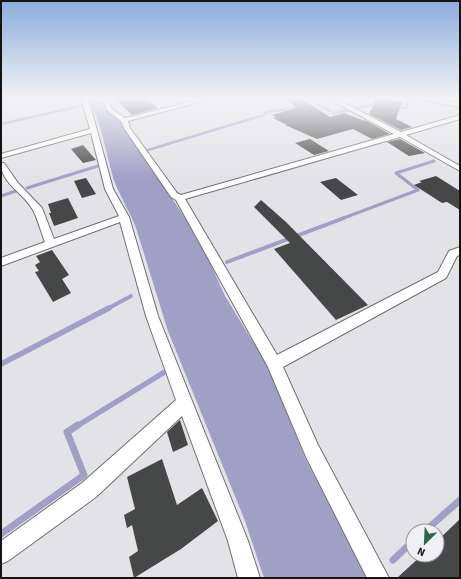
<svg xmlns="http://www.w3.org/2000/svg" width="461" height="579" font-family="'Source Sans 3',sans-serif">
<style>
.water{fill:#a09fc6}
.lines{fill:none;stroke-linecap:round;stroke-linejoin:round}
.stream-far4{stroke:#a09fc6;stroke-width:2.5}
.stream-far3{stroke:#a09fc6;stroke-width:3}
.stream-far2{stroke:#a09fc6;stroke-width:4}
.stream-far1{stroke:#a09fc6;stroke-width:5.5}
.stream{stroke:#a09fc6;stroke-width:7}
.building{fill:#454847}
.street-casing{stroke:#6f6f73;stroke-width:2}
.secondary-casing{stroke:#6f6f73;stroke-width:2}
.street{fill:#fff;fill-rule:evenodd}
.secondary{fill:#fff;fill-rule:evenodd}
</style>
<rect width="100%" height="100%" fill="#e3e3e7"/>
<!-- water -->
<path class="water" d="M87 98H100L103 101V107L106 110 119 118 122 126 144 156 191 227 206 254 225 296 267 365 305 458 368 578H264L245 521 168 331 136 228C130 212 121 198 115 183 107 160 101 116 87 98Z"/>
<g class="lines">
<!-- stream-far4 -->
<g class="stream-far4">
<path d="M317 104 330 111"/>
<path d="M395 107 406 108 411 98"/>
<path d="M356 108 380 104"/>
<path d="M333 113 349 110"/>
<path d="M1 124 81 106"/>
<path d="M148 150 264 115 266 112 301 107"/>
</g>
<!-- stream-far3 -->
<g class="stream-far3">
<path d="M27 188 98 166"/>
<path d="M1 196 16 191"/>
<path d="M341 219 418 190 396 173 434 161"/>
</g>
<!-- stream-far2 -->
<g class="stream-far2">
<path d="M227 262 344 218"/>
<path d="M107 309 131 296"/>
</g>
<!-- stream-far1 -->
<g class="stream-far1">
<path d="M1 364 109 308"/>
<path d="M77 426 163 373"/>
</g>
<!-- stream -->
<g class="stream">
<path d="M425 531 460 500"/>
<path d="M1 534 84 475 67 432 78 425"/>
<path d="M393 560 413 541"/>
</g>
</g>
<!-- building -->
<g class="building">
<path d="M114 98H145L158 108 132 115Z"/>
<path d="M283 98H300L330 117 344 113 365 121V120L390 134 372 139 353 129 317 139 285 125H287L273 118 276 117 272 115 297 108Z"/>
<path d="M377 98 402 102 396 119 412 127 401 130 369 114Z"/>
<path d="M310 139 329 151 314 155 295 143Z"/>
<path d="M400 139 425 153 409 156 387 142Z"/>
<path d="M83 145 96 160 83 163 71 149Z"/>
<path d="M436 176 460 191V210L447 202 442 203 414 185 422 182 419 181Z"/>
<path d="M86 178 96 194 82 198 74 181Z"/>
<path d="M336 178 358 195 341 200 320 182Z"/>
<path d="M68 198 78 218 54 226 49 213H51L48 204Z"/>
<path d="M261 200 286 222 368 305 336 320 274 249 290 243 254 207Z"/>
<path d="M52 250 69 275 62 279 71 293 53 302 35 272 39 271 35 265 40 262 36 256Z"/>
<path d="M180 420 188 445 173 452 167 432Z"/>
<path d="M162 459 177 505 202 488 218 521 181 549 134 578 129 557 138 551 132 525 127 528 124 515 135 509 127 477Z"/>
<path d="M460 519V578H397L422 555H437V541Z"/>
</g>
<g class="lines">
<defs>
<g id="street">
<path d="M81 98H87L89 101 113 189 129 217 158 316 248 541 260 578H238L228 541 182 416 96 497 8 561 1 564V541L82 483 176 400 146 316 120 222 1 266V258L45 242C41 232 38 220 33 210 24 193 1 184 1 163H4L18 183 42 208 54 239 119 216 105 189 91 133 1 158V154L90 129Z"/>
<path d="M101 98H107L112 109 125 118 206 98H215L128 121 130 128 177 193 181 195 394 134 327 98H334L401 132 460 115V119L406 135 460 166V171L400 137 185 199 277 355 438 272 449 251 460 247V255L457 256 446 278 283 367 318 445 389 578H367L306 457 268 367 176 200 171 197 124 128 121 121 108 111Z"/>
</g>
<g id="secondary">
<path d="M1 98H16L15 100 1 102Z"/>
<path d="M420 98H436L460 103V107L424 100Z"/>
</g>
</defs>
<!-- street casing -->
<use href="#street" class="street-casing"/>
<!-- secondary casing -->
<use href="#secondary" class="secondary-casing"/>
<!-- street -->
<use href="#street" class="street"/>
<!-- secondary -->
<use href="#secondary" class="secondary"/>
</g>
<!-- sky -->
<linearGradient id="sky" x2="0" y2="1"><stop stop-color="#8bacda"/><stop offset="0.55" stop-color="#f2f2f4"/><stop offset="1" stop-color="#f2f2f4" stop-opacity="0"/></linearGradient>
<rect width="461" height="179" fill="url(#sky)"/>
<!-- border -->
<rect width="461" height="579" fill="none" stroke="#141415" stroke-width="4"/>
<!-- north arrow -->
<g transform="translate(425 543) rotate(204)"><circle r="19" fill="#f0f0f4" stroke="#98989b"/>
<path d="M0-3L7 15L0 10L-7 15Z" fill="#2d654c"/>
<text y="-6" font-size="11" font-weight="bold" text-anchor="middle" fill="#141415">N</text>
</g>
</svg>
